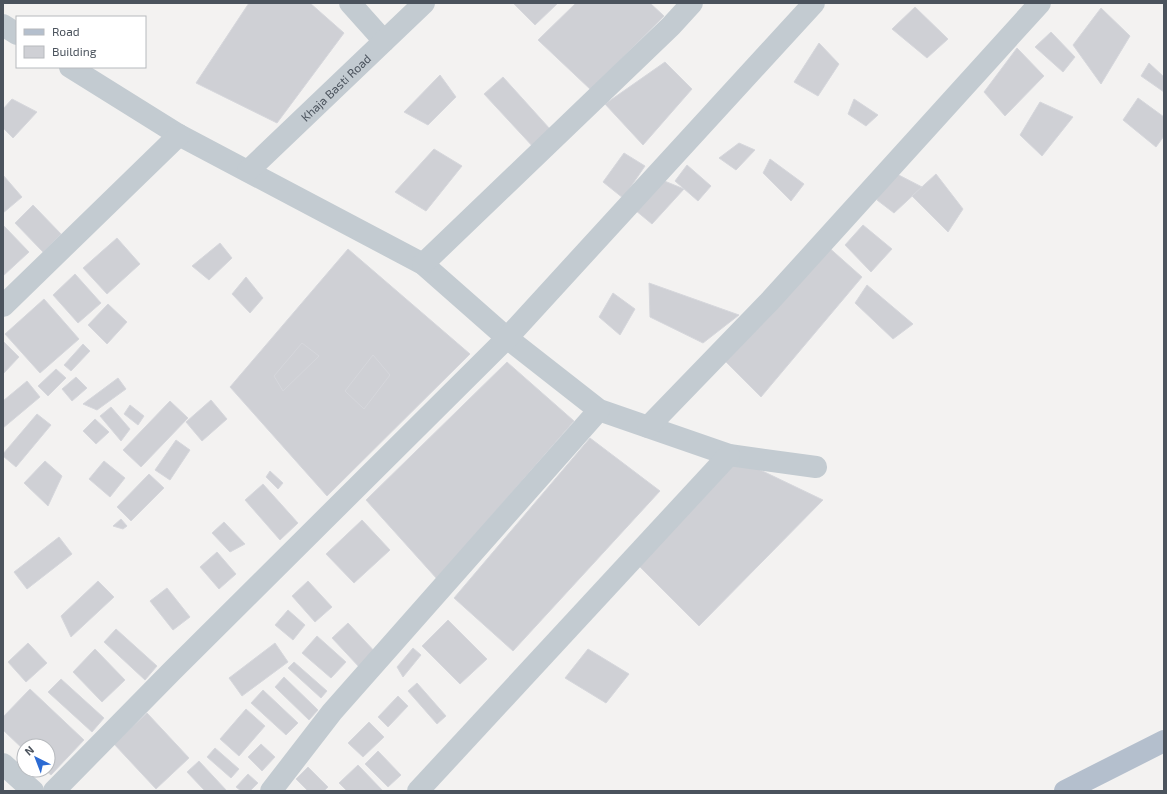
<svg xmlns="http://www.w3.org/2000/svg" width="1167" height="794" font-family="'Exo 2',sans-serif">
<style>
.building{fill:#cfd0d5;stroke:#d6d7dc}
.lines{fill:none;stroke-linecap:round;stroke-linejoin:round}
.minor{stroke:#c3cbd1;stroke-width:22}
.primary{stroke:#b4bfcd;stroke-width:22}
.labels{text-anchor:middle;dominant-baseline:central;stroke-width:3;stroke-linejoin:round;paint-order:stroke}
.street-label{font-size:12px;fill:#4b535d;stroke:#fff}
</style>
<rect width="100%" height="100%" fill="#f3f2f1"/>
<!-- building -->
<g class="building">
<path d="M249 3H310L344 33 277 123 196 83Z"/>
<path d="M513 3H558L535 25Z"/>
<path d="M576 3H650L664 16 591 90 538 40Z"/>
<path d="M915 7 948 39 927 58 892 29Z"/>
<path d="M1101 8 1130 36 1101 84 1073 45Z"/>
<path d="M1051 32 1075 57 1063 72 1035 47Z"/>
<path d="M819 43 839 64 818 96 794 82Z"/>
<path d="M1017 48 1044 76 1005 116 984 92Z"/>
<path d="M665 62 692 89 643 145 605 104Z"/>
<path d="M1149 63 1164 77V92L1141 76Z"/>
<path d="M440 75 456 97 428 125 404 112Z"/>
<path d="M503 77 550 129 535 149 484 94Z"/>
<path d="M1138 98 1164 117V136L1156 147 1123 120Z"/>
<path d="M12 99 37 112 13 138 3 128V109Z"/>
<path d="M854 99 878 115 866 126 848 114Z"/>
<path d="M1040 102 1073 117 1042 156 1020 135Z"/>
<path d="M739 143 755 150 736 170 719 158Z"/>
<path d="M434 149 462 166 426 211 395 192Z"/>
<path d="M624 153 645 166 623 198 603 182Z"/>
<path d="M770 159 804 184 791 201 763 173Z"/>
<path d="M687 165 711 186 698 201 675 181Z"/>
<path d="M889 170 922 187 894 213 877 200Z"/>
<path d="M936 174 963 209 948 232 912 196Z"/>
<path d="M3 175 22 197 3 213Z"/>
<path d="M662 180 684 189 652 224 635 210Z"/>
<path d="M33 205 61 234 43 252 15 223Z"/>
<path d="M863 225 892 249 871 272 845 245Z"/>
<path d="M4 226 29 252 3 276V227Z"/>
<path d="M117 238 140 264 107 294 83 268Z"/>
<path d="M220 243 232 258 209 280 192 266Z"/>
<path d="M826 245 862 277 761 397 725 361Z"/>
<path d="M348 249 470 354 327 496 230 387Z"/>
<path d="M75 274 101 303 78 323 53 295Z"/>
<path d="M246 277 263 298 250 313 232 294Z"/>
<path d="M649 283 739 315 703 343 650 317Z"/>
<path d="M867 285 913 324 893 339 855 303Z"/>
<path d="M613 293 635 309 620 335 599 317Z"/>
<path d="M44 299 79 339 40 373 5 334Z"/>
<path d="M108 304 127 322 107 344 88 325Z"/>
<path d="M3 341 19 357 3 374Z"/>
<path d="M302 343 319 356 283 391 274 376Z"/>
<path d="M83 344 90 351 71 371 64 365Z"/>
<path d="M373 355 390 375 364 409 345 391Z"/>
<path d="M507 362 574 421 437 579 366 500Z"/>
<path d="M56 369 66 378 48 396 38 386Z"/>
<path d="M76 377 87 388 72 401 62 389Z"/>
<path d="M118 378 126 389 97 410 83 404Z"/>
<path d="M27 381 40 397 3 428V401Z"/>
<path d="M211 400 227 419 202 441 186 422Z"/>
<path d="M170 401 188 418 141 467 123 450Z"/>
<path d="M130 405 144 416 138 425 124 414Z"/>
<path d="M111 407 130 429 121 441 100 416Z"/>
<path d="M37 414 51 425 16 467 3 456V454Z"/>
<path d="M95 419 109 432 96 444 83 431Z"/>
<path d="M590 438 660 491 513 651 454 598Z"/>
<path d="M176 440 190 450 170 480 155 470Z"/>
<path d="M729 455 823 500 699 626 639 566Z"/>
<path d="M45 461 62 476 48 506 24 483Z"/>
<path d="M104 461 125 478 110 497 89 479Z"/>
<path d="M270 471 283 483 278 489 266 477Z"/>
<path d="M149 474 164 488 131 521 117 507Z"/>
<path d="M263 484 298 523 280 540 245 500Z"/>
<path d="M121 519 127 526 123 529 113 526Z"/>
<path d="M362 520 390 550 354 583 326 554Z"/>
<path d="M224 522 245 544 230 552 212 533Z"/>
<path d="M59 537 72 554 27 589 14 572Z"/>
<path d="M217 552 236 574 219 589 200 567Z"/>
<path d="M98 581 114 597 71 637 61 616Z"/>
<path d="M308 581 332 607 315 622 292 596Z"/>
<path d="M167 588 190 617 173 630 150 601Z"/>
<path d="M288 610 305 625 293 640 275 625Z"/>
<path d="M448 620 487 659 460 684 422 646Z"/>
<path d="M348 623 377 654 361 669 332 638Z"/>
<path d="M116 629 157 666 145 680 104 642Z"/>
<path d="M317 636 346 662 331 678 302 653Z"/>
<path d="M28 643 47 663 26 682 8 662Z"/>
<path d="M275 643 288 662 242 696 229 678Z"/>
<path d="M413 648 421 655 403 677 397 667Z"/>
<path d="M95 649 125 680 102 702 73 672Z"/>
<path d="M588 649 629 674 606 703 565 678Z"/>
<path d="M294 662 327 691 321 698 288 668Z"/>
<path d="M284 677 318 710 309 720 275 687Z"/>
<path d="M61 679 104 718 92 732 48 692Z"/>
<path d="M417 683 446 716 437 724 408 691Z"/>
<path d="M30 689 84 740 51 775 45 770H48V746H24V750L3 730V717Z"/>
<path d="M263 690 298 723 286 735 251 703Z"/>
<path d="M398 696 408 706 388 727 378 717Z"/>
<path d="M246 709 265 726 239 756 220 739Z"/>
<path d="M147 713 189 758 156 789 114 744Z"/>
<path d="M369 722 384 737 363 757 348 743Z"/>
<path d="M261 744 275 757 262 771 248 757Z"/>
<path d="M215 748 239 769 231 778 207 757Z"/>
<path d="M378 751 401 775 388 787 365 764Z"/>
<path d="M199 761 227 791H205L187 772Z"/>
<path d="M358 765 383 791H347L339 783Z"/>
<path d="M308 767 328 787 324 791H308L296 779Z"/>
<path d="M248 774 258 783 250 791H241L236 787Z"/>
</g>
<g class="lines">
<!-- minor -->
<g class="minor">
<path d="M350 3 384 41"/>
<path d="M3 25 17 34"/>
<path d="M70 67 179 135 423 264 507 338 599 410 729 455 816 467"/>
<path id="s1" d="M248 171 424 3"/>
<path d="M423 264 671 26 692 3"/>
<path d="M3 306 179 135"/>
<path d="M648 427 769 302 1040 3"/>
<path d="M3 764 33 791"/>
<path d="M54 791 172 671 507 338 814 3"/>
<path d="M271 791 332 712 599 410"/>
<path d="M418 791 729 455"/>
</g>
<!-- primary -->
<path class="primary" d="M1065 791 1164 741"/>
</g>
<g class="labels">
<!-- street labels -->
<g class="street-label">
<text stroke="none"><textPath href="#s1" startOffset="121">Khaja Basti Road</textPath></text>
</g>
</g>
<!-- border -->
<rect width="1167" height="794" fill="none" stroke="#4b535d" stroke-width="8"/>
<!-- legend -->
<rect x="16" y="16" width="130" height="52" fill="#ffffff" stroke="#b7babe"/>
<rect x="24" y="29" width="20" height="6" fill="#b4bfcd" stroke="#b7babe"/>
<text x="52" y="36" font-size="12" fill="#4b535d">Road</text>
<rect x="24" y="46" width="20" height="12" fill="#cfd0d5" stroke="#b7babe"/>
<text x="52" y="56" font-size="12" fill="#4b535d">Building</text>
<!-- north arrow -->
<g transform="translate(36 758) rotate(318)"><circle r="19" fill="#ffffff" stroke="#b7babe"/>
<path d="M0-3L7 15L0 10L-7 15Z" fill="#2c6bd3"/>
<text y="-6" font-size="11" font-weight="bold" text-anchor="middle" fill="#4b535d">N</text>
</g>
</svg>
